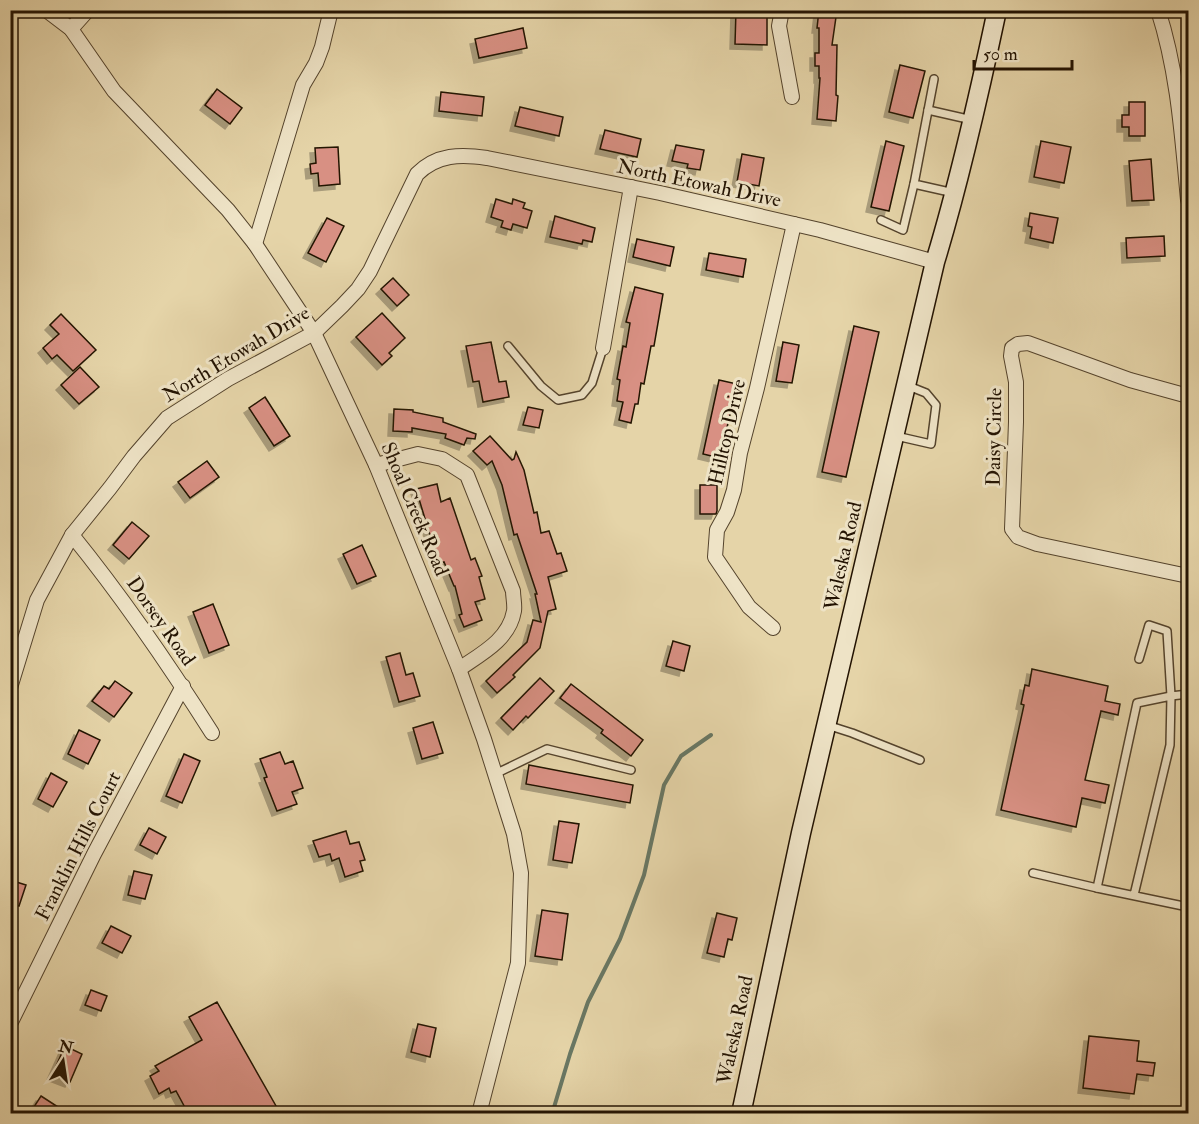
<svg xmlns="http://www.w3.org/2000/svg" width="1199" height="1124" font-family="'IM FELL Double Pica',serif">
<style>
.lines{fill:none;stroke-linecap:round;stroke-linejoin:round}
.stream{stroke:#697763;stroke-width:4}
.building{fill:#d89083;stroke:#231302;stroke-width:1.5;filter:url(#shadow)}
.service-casing{stroke:#54432c;stroke-width:10}
.minor-casing{stroke:#54432c;stroke-width:16}
.secondary-casing{stroke:#231302;stroke-width:21}
.service{stroke:#eee3c6;stroke-width:7}
.minor{stroke:#eee3c6;stroke-width:14}
.secondary{stroke:#eee3c6;stroke-width:18}
.labels{text-anchor:middle;dominant-baseline:central;stroke-width:6;stroke-linejoin:round;paint-order:stroke}
.street-label{font-size:20px;fill:#231302;stroke:#eee3c6}
</style>
<defs>
<filter id="shadow"><feDropShadow dx="-5" dy="5" stdDeviation="0" flood-color="#0004"/></filter>
</defs>
<rect width="100%" height="100%" fill="#e5d4a8"/>
<filter id="stains"><feTurbulence type="fractalNoise" baseFrequency=".00333" numOctaves="4"/><feColorMatrix values="0 0 0 0 .2 0 0 0 0 .09 0 0 0 0 .02 0 0 0 .5 -.17"/></filter>
<radialGradient id="worn" r=".72"><stop offset=".6" stop-color="#630" stop-opacity="0"/><stop offset="1" stop-color="#630" stop-opacity=".3"/></radialGradient>
<g class="lines">
<!-- stream -->
<path class="stream" d="M552 1114 570 1054 588 1002 620 939 644 875 664 785 681 756 711 735"/>
</g>
<!-- building -->
<g class="building">
<path d="M736 10H767V45L735 44Z"/>
<path d="M819 10H837L832 45H837L836 95 838 96 836 121 817 119 820 78H819V66H815V53H819V28H817Z"/>
<path d="M523 28 527 48 479 58 475 39Z"/>
<path d="M900 65 925 71 913 118 889 112Z"/>
<path d="M217 89 242 108 230 124 205 105Z"/>
<path d="M441 92 484 97 482 116 439 111Z"/>
<path d="M1129 102H1145V136H1129V127H1122V115H1129Z"/>
<path d="M520 107 563 117 559 136 515 126Z"/>
<path d="M605 130 641 139 637 157 600 149Z"/>
<path d="M886 141 904 146 889 211 871 207Z"/>
<path d="M1041 141 1071 147 1064 183 1034 177Z"/>
<path d="M676 145 704 150 700 170 687 168 688 164 672 161Z"/>
<path d="M338 147 340 184 319 186 318 173 311 174 310 164 316 163 315 148Z"/>
<path d="M742 154 764 158 759 186 737 182Z"/>
<path d="M1151 159 1154 200 1132 201 1129 161Z"/>
<path d="M496 199 512 204 513 199 525 203 523 208 532 211 527 228 513 224 511 230 501 227 503 221 491 217Z"/>
<path d="M1030 213 1058 218 1053 243 1030 238 1032 227 1028 226Z"/>
<path d="M555 216 595 228 592 242 583 240 582 244 550 237Z"/>
<path d="M327 218 344 226 326 262 308 253Z"/>
<path d="M1164 236 1165 256 1127 258 1126 238Z"/>
<path d="M637 239 674 247 670 266 633 257Z"/>
<path d="M709 253 746 259 743 277 706 270Z"/>
<path d="M393 278 409 295 397 306 381 289Z"/>
<path d="M635 287 663 294 654 346H651L644 384 641 383 638 404H635L631 423 619 420 623 402 617 401 620 380 617 379 623 346 626 347 630 323 626 322Z"/>
<path d="M382 313 405 338 389 353 392 356 382 365 356 337Z"/>
<path d="M61 314 96 350 73 371 57 355 52 359 43 348 59 334 50 325Z"/>
<path d="M854 326 879 332 846 477 822 472Z"/>
<path d="M491 342 499 382 506 381 509 397 483 402 479 381 473 382 466 346Z"/>
<path d="M783 342 799 345 792 383 776 381Z"/>
<path d="M80 367 99 387 79 404 61 385Z"/>
<path d="M719 380 737 384 720 458 703 454Z"/>
<path d="M265 397 290 436 274 446 249 408Z"/>
<path d="M528 407 543 410 539 428 523 425Z"/>
<path d="M394 409 413 410V412L443 418V422L476 434 475 439 467 438 464 445 445 438 446 434 412 428V432L393 431Z"/>
<path d="M490 436 512 460 514 459 516 452 524 470 534 513 537 512 541 533 549 531 557 554 561 553 567 571 548 577 556 609 548 611 540 648 513 675 515 677 497 693 486 681 527 642 533 620 541 622 535 594H537L517 534 514 535 502 485 492 461 487 465 473 451Z"/>
<path d="M207 461 219 477 190 498 178 482Z"/>
<path d="M437 484 441 502 450 498 471 560 475 558 482 576 479 577 485 599 475 602 482 620 464 627 459 615 462 614 455 586H454L444 562 440 563 429 532 416 489Z"/>
<path d="M700 485H717V511L716 514H700Z"/>
<path d="M132 522 149 536 129 559 113 545Z"/>
<path d="M362 545 376 576 357 584 343 554Z"/>
<path d="M213 604 229 645 209 653 193 612Z"/>
<path d="M673 641 690 646 684 671 666 666Z"/>
<path d="M400 653 406 675 413 673 420 696 399 702 386 657Z"/>
<path d="M1032 669 1108 686 1105 701 1120 704 1118 715 1101 711 1085 780 1109 785 1105 803 1082 798 1076 827 1001 810 1024 705 1021 704 1025 685 1029 686Z"/>
<path d="M540 678 554 691 528 718 526 716 513 730 501 718Z"/>
<path d="M115 681 132 693 114 717 92 701 104 686 109 689Z"/>
<path d="M571 684 643 740 631 756 601 733 603 730 560 698Z"/>
<path d="M433 722 443 753 422 759 413 728Z"/>
<path d="M79 730 100 740 88 764 68 754Z"/>
<path d="M280 752 285 764 293 761 303 788 292 792 297 804 277 811 264 778 267 777 260 759Z"/>
<path d="M184 754 200 761 182 803 166 796Z"/>
<path d="M529 765 633 785 630 803 526 784Z"/>
<path d="M51 773 67 782 53 807 38 799Z"/>
<path d="M559 821 579 824 572 863 553 860Z"/>
<path d="M149 828 166 837 157 854 140 845Z"/>
<path d="M346 831 350 844 359 842 365 860 360 861 363 871 345 877 339 858 332 861 330 854 319 857 313 841Z"/>
<path d="M134 871 152 875 145 899 128 895Z"/>
<path d="M10 880 26 885 19 906 10 903Z"/>
<path d="M542 910 568 914 562 960 535 956Z"/>
<path d="M717 913 737 918 732 940 728 939 724 957 707 953Z"/>
<path d="M111 926 131 936 122 953 102 943Z"/>
<path d="M91 990 107 996 101 1011 85 1005Z"/>
<path d="M217 1002 280 1113H188L176 1091 171 1093 169 1088 159 1094 150 1076 159 1071 155 1066 202 1040 189 1017Z"/>
<path d="M418 1024 436 1028 430 1057 411 1052Z"/>
<path d="M1089 1036 1139 1041 1137 1061 1155 1063 1153 1076 1137 1074 1134 1094 1083 1088Z"/>
<path d="M65 1046 82 1054 70 1082 52 1075Z"/>
<path d="M41 1096 58 1107 53 1113H30Z"/>
</g>
<g class="lines">
<defs>
<g id="service">
<path d="M934 79 914 184 954 193"/>
<path d="M928 110 972 120"/>
<path d="M881 220 903 230 914 184"/>
<path d="M508 346 541 386 558 400 582 395 592 383 603 348"/>
<path d="M896 436 931 444 936 405 926 393 906 385"/>
<path d="M1139 659 1149 625 1167 631 1171 696 1188 694"/>
<path d="M827 725 852 733 920 760"/>
<path d="M495 774 547 749 631 770"/>
<path d="M1033 873 1097 888"/>
<path d="M1134 895 1170 745 1171 696 1137 703 1097 888 1188 907"/>
</g>
<g id="minor">
<path d="M46 10 71 29 114 91 228 210 255 244 314 333 376 465 459 669 484 739 514 834 521 873 518 963 479 1114"/>
<path d="M782 10 779 26 792 97"/>
<path d="M1158 10C1178 72 1182 136 1188 200"/>
<path d="M71 29 88 10"/>
<path d="M255 244 303 85 316 63 322 47 331 10"/>
<path d="M603 348 631 187"/>
<path d="M1188 396 1130 380 1028 343 1018 344 1012 348 1011 356 1016 382V422L1012 529 1018 537 1037 544 1188 576"/>
<path d="M376 465 418 454 442 459 467 475 513 591C513 597 515 605 514 611 509 640 481 654 459 669"/>
<path d="M72 535C123 598 169 665 212 733"/>
<path d="M773 628 749 607 715 557 717 530 727 512 734 490 740 453 757 388 794 224"/>
<path d="M10 688 37 600 72 535 110 488 134 456 167 418 228 379 314 333 342 306 358 289 370 271 417 174C437 154 461 154 487 158L660 193 820 230 935 262"/>
<path d="M10 1024 94 854 183 686"/>
</g>
<path id="secondary" d="M741 1114 801 833 935 262C960 180 979 95 997 10"/>
</defs>
<!-- service casing -->
<use href="#service" class="service-casing"/>
<!-- minor casing -->
<use href="#minor" class="minor-casing"/>
<!-- secondary casing -->
<use href="#secondary" class="secondary-casing"/>
<!-- service -->
<use href="#service" class="service"/>
<!-- minor -->
<use href="#minor" class="minor"/>
<!-- secondary -->
<use href="#secondary" class="secondary"/>
</g>
<g class="labels">
<!-- street labels -->
<g class="street-label">
<text transform="translate(699 183) rotate(12)">North Etowah Drive</text>
<text transform="translate(236 354) rotate(-31)">North Etowah Drive</text>
<text transform="translate(727 432) rotate(-77)">Hilltop Drive</text>
<text transform="translate(994 437) rotate(-89)">Daisy Circle</text>
<text transform="translate(415 509) rotate(67)">Shoal Creek Road</text>
<text transform="translate(843 556) rotate(-77)">Waleska Road</text>
<text transform="translate(161 621) rotate(55)">Dorsey Road</text>
<text transform="translate(78 846) rotate(-63)">Franklin Hills Court</text>
<text transform="translate(735 1030) rotate(-78)">Waleska Road</text>
</g>
</g>
<!-- margin -->
<rect width="1199" height="1124" fill="none" stroke="#e5d4a8" stroke-width="36"/>
<rect x="12" y="12" width="1175" height="1100" fill="none" stroke="#231302" stroke-width="3"/>
<rect x="18" y="18" width="1163" height="1088" fill="none" stroke="#231302" stroke-width="1.5"/>
<!-- north arrow -->
<g transform="translate(63 1061) rotate(12)" stroke="#eee3c6" stroke-width="4.5" paint-order="stroke">
<path d="M0-4.5L10 22L0 15L-10 22Z" fill="#231302"/>
<text y="-9" font-size="16" font-weight="bold" text-anchor="middle" fill="#231302">N</text>
</g>
<!-- scale -->
<path d="M974 60v9h98v-9" fill="none" stroke="#231302" stroke-width="3"/>
<text x="983" y="60" font-size="18" fill="#231302" stroke="#eee3c6" stroke-width="4.5" paint-order="stroke">50 m</text>
<rect width="100%" height="100%" filter="url(#stains)"/>
<rect width="100%" height="100%" fill="url(#worn)"/>
</svg>
